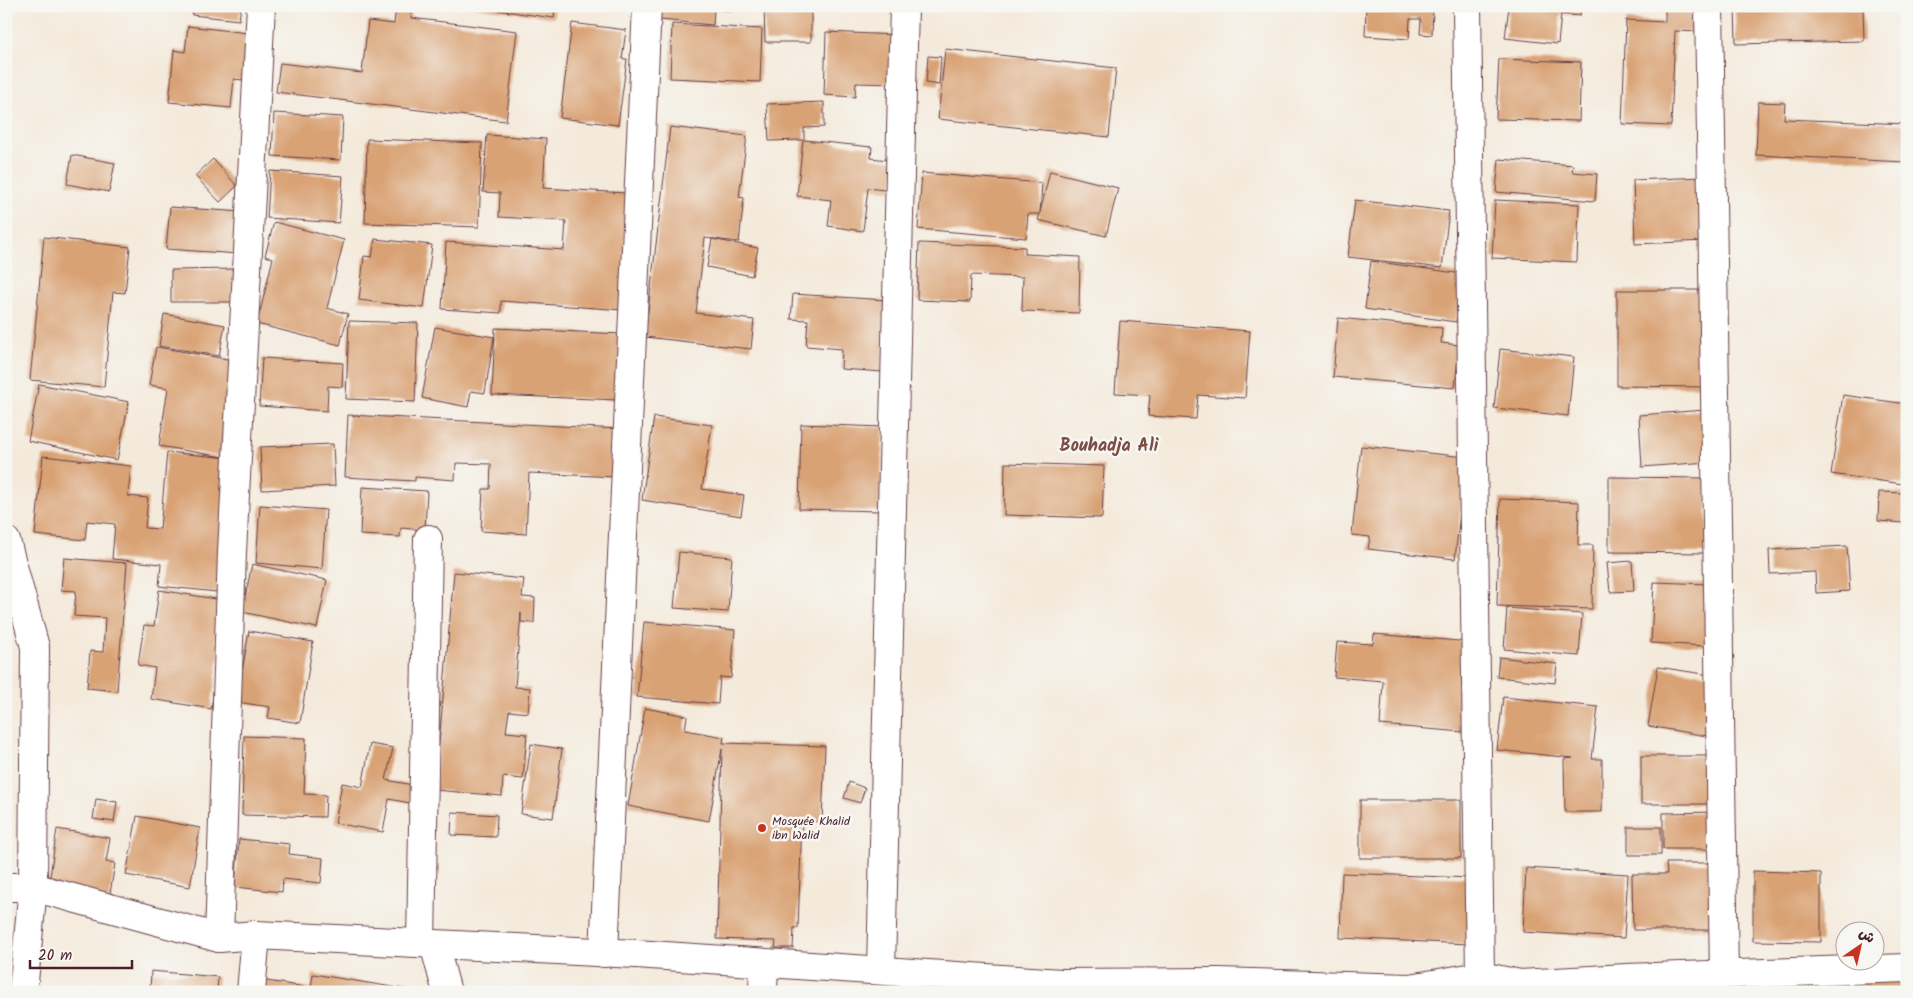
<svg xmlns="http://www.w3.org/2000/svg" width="1913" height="998" font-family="Kalam,'Playpen Sans Arabic',sans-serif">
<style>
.building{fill:#d9a274}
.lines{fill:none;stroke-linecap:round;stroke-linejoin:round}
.minor-casing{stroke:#643d45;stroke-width:30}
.minor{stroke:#fff;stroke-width:28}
.poi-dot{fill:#c8321e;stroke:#f6f6f2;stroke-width:2}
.labels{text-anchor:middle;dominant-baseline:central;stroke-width:5;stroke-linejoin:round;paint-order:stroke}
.poi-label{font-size:12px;fill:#4a1f2b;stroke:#f6f6f2;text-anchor:start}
.district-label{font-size:18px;font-weight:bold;fill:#7c4d45;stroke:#f6f6f2}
</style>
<rect width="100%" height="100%" fill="#f6f6f2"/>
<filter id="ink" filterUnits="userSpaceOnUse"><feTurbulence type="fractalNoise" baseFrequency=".02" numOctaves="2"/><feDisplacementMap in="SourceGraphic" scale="10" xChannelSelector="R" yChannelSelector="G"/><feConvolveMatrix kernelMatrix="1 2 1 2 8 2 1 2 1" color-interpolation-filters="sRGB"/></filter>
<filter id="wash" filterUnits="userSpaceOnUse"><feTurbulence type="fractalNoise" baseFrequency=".0096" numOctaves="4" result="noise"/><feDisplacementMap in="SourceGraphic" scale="20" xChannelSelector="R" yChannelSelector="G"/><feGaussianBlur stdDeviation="1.12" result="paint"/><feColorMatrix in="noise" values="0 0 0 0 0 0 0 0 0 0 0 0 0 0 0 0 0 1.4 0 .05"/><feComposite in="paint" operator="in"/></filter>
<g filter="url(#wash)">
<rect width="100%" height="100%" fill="#f4eadb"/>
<g id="blocks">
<!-- building -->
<g class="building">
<path d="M193 6H241L239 20 192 15Z"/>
<path d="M396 6H412L411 18 517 31 506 121 276 92 280 63 362 73 368 21 394 24Z"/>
<path d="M468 6H555L554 18Z"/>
<path d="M598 6H625L624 11Z"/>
<path d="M661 6H731V11L714 9 713 25 660 20Z"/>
<path d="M764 6H811V42H765Z"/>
<path d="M1366 6H1433L1432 35 1420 34 1421 19H1410L1409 39 1365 36Z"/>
<path d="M1509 6H1581L1580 16 1561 14 1558 44 1505 38Z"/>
<path d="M1665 6H1705V32L1675 31 1671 126 1622 124 1626 20 1665 22Z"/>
<path d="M1735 6H1863L1864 41 1736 44Z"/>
<path d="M572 23 626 30 622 59H627L618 125 560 118Z"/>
<path d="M672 24 762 29 760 82 670 78Z"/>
<path d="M188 26 248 33 243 80 234 79 231 108 169 102 174 50 185 52Z"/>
<path d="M826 32 898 35 897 84 856 83 855 97 824 95Z"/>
<path d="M945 49 1116 68 1109 137 938 119Z"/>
<path d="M928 56 941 57 939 85 926 83Z"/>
<path d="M1499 59 1581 62 1579 121 1496 119Z"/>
<path d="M824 102V127L804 128V140L872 147 871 158 895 161 892 191 868 188 863 231 828 226 831 200 797 196 803 140 769 141 767 104Z"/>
<path d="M1758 102 1785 103 1784 119 1907 124 1906 162 1756 155Z"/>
<path d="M274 113 343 117 341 160 272 156Z"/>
<path d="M670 127 747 136 739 197 744 198 739 242 705 238 696 313 754 320 751 349 645 337Z"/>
<path d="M487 135 546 139 543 188 626 193 623 310 501 301V313L442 309 446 242 564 250 566 221 499 217 500 193 483 192Z"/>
<path d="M367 139 482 143 479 227 365 223Z"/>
<path d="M72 155 115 163 109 192 67 184Z"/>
<path d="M213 159 237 186 220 202 195 176Z"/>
<path d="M1499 159 1573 165 1572 172 1597 174 1595 201 1496 192Z"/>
<path d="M270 171 343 176 339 223 267 218Z"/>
<path d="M1050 171 1118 188 1106 236 1038 220 1040 214H1028L1026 238 918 229 922 173 1042 183 1040 213Z"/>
<path d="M1703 177 1705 241 1635 244 1633 180Z"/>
<path d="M1355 200 1449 211 1442 268 1348 257Z"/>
<path d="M1495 200 1579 204 1577 262 1492 258Z"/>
<path d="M170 207 242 212 239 254 166 249Z"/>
<path d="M274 222 344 240 327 308 348 314 340 345 257 324 273 258 265 256Z"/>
<path d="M44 237 130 247 125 293 113 292 104 387 30 380Z"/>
<path d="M375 239 432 245 424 308 359 300 364 256 372 257Z"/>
<path d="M712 239 758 248 752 276 707 267Z"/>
<path d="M919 243 1025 247V254L1080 257 1079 313 1022 311 1023 277 971 275 970 302 917 300Z"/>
<path d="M1371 261 1463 274 1456 322 1365 309Z"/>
<path d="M236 269 237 302H171V270Z"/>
<path d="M1617 290H1707V387L1617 386Z"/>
<path d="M793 294 886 300 883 372 841 369 842 349 806 346 808 320 791 319Z"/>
<path d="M164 314 225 325 219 356 159 346Z"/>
<path d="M1338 318 1442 328 1441 343 1459 345 1455 388 1333 377Z"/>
<path d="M349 321 418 323 415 402 346 399Z"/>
<path d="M1120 321 1250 331 1245 398 1198 395 1196 419 1148 416 1150 395 1115 393Z"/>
<path d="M435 327 494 337 485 393 471 391 468 407 422 398Z"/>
<path d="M495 328 622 334 619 400 492 395Z"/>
<path d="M156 347 233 360 223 457 159 446 168 388 149 385Z"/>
<path d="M1500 349 1574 357 1568 416 1494 408Z"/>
<path d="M262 358 343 363 342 387 328 386 327 411 259 406Z"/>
<path d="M39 384 129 402 117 460 28 441Z"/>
<path d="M1843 395 1907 404V459L1903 484 1831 474Z"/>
<path d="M1705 410 1708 462 1642 467 1639 415Z"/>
<path d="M348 415 619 429 617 477 529 473 526 534 481 531 483 489H490L491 464 456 463 455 480 415 477V481L345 477Z"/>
<path d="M654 417 712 425 702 489 744 495 741 516 642 500Z"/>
<path d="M801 424 883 427 880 511 799 509Z"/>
<path d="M333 444 335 486 262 490 260 447Z"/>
<path d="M1361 446 1466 457 1455 559 1368 549 1370 537 1352 535Z"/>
<path d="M167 452 228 458 217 592 159 586 161 564 112 559 115 524 87 521 85 540 35 535 43 456 131 466 128 496 148 498 145 528 160 529Z"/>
<path d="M1005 463 1104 466 1102 518 1004 515Z"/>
<path d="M1609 477 1707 478V553L1609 552Z"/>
<path d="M362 487 427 491 425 530 401 528 400 537 360 535Z"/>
<path d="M1879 492 1906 493 1904 523 1878 521Z"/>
<path d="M1500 499 1579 502 1578 545H1593L1592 609 1497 606Z"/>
<path d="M260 505 326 510 322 569 256 563Z"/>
<path d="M1847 546 1850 591 1816 593 1815 572 1770 574 1769 550Z"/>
<path d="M679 552 732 557 728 612 674 608Z"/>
<path d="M64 558 127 563 117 691 87 688 90 651 103 652 105 618 74 616 76 591 61 590Z"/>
<path d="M1632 561 1634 591 1610 592 1607 563Z"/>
<path d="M252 564 327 580 317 628 242 612Z"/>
<path d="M454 572 524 579 522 597 535 598 534 623 521 622V613L515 687 530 688 528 713 509 711 506 732 527 734 523 779 503 777 502 796 435 790Z"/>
<path d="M1654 582 1709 584 1706 646 1651 643Z"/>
<path d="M159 590 222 600 215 642 221 643 211 709 151 699 155 668 138 665 144 625 154 626Z"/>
<path d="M1507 608 1582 614 1579 656 1504 649Z"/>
<path d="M644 622 735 630 731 678 720 677 718 704 637 697Z"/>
<path d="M249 631 313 642 300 723 268 718 270 707 237 702Z"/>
<path d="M1374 634 1471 642 1463 732 1380 725 1383 681 1334 677 1337 642 1373 644Z"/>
<path d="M1499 657 1557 664 1555 683 1497 677Z"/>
<path d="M1658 667 1717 676 1707 736 1648 726Z"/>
<path d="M1503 697 1598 707 1592 759H1602V812H1565L1564 759 1573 758 1497 750Z"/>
<path d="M645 708 687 716 685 730 724 737 723 743 825 746 822 822 802 821 798 928H794L793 948H775L776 941 717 939 722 749 709 821 628 806Z"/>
<path d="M244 736 306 738 304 794 326 795 325 817 242 815Z"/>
<path d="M370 744 393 748 386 780 413 785 410 803 389 799 383 832 335 823 342 783 362 787Z"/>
<path d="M531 744 562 749 553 818 521 814Z"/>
<rect x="1641" y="756" width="77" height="48"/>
<path d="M849 782 865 788 860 803 844 798Z"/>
<path d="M96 799 117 802 114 822 93 819Z"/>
<rect x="1360" y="800" width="101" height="58"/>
<path d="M452 812 497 815 496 837 451 835Z"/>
<path d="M1718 812V849H1663V813Z"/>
<path d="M137 816 200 828 190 887 126 875Z"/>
<rect x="1628" y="827" width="33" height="28"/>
<path d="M57 829 110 838 106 862 115 863 109 900 48 890Z"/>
<path d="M239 839 290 844 289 854 323 858 321 883 283 879 282 892 235 887Z"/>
<path d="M1666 863H1713L1714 930H1633L1632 874H1667Z"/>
<path d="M1526 868 1628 874 1624 938 1523 932Z"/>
<path d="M1753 871 1821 873V942L1753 941Z"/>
<path d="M1342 873 1472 878 1469 944 1340 938Z"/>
<path d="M6 945 16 946 15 992H6Z"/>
<path d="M151 971 218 977 217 992H150Z"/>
<path d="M1907 973V992H1810L1809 980Z"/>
<path d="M313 974 411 990 410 992H259L261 980 311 988Z"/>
<path d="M1709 980 1777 987 1776 992H1708Z"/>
<path d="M574 989 587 990V992H574Z"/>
</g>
</g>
</g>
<g filter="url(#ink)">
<use href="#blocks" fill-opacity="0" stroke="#643d45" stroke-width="1"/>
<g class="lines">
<defs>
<g id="minor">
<path d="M1467 6 1480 976"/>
<path d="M1709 6 1724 975"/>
<path d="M6 541 35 647 33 887 23 992"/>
<path d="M6 887H33L219 938 256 935 636 954 1061 983 1218 982 1410 988 1480 976 1520 984 1626 978 1907 968"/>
<path d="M219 938 232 552 261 6"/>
<path d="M421 943 428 539"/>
<path d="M434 944 447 992"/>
<path d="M604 953 647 6"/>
<path d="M881 970 904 6"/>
<path d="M251 992 256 935"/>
<path d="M763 992 764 963"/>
</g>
</defs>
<!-- minor casing -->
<use href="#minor" class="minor-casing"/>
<!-- minor -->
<use href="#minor" class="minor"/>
</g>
</g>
<!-- markers -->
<circle class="poi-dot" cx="762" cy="828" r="5"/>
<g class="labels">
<!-- poi labels -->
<g class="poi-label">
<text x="772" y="821">Mosquée Khalid<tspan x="772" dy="14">ibn Walid</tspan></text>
</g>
<!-- district labels -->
<g class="district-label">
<text x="1109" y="446">Bouhadja Ali</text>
</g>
</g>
<!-- margin -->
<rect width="1913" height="998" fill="none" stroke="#f6f6f2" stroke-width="25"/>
<!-- north arrow -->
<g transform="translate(1860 946) rotate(34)"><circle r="24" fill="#f6f6f2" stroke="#b1a0a2"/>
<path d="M0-4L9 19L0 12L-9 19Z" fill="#c8321e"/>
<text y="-8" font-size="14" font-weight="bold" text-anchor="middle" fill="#4a1f2b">ش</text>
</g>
<!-- scale -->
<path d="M30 960v8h102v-8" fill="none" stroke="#4a1f2b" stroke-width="2.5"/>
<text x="38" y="960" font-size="15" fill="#4a1f2b" stroke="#f6f6f2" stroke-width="4" paint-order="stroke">20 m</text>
</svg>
